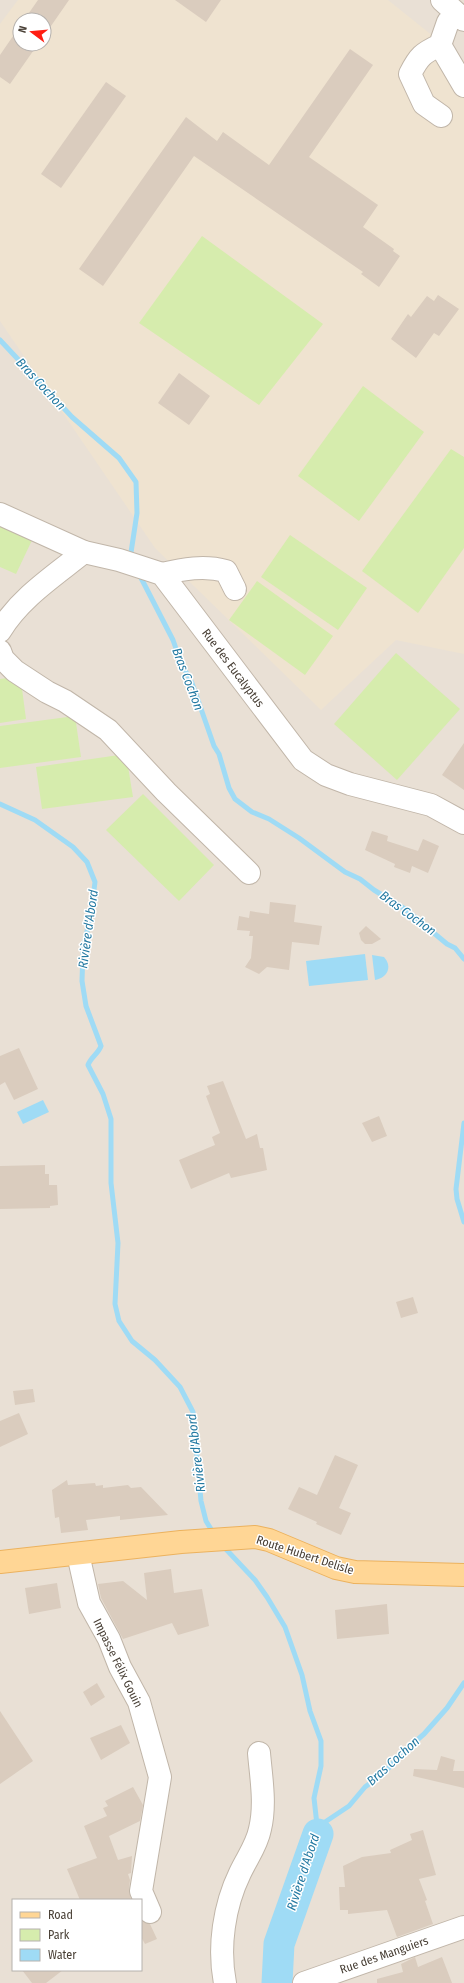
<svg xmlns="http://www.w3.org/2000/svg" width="464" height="1983" font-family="'Fira Sans Condensed',sans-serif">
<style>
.residential{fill:#e9e0d5;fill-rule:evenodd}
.education{fill:#efe3d0;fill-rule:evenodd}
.green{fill:#d6ecad}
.water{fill:#9fdbf5}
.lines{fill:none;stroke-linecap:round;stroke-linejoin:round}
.stream{stroke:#9fdbf5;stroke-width:5}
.river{stroke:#9fdbf5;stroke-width:31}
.building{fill:#daccbe}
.minor-casing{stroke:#c1b6a9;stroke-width:24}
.major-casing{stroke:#ecb25e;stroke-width:24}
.minor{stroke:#fff;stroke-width:22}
.major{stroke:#ffd695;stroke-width:22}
.labels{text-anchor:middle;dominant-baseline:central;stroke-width:3;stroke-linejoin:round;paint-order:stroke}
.street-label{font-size:12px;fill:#483f35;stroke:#fff}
.water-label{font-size:13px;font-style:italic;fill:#247aa2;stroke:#fff}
</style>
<rect width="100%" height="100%" fill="#f5efe7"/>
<!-- residential -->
<path class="residential" d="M0 0H464V1983H0ZM20 20H44V44H20ZM13 1900H141V1970H13Z"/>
<!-- education -->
<path class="education" d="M18 0H388L464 61V654L396 640 321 710 155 548 0 321V24ZM20 20H44V44H20Z"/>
<!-- green -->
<g class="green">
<path d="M202 236 323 324 259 405 139 323Z"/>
<path d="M363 386 424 432 359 521 298 476Z"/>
<path d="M451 449 464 457V548L418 613 362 571Z"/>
<path d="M0 521 34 536 16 574 0 567Z"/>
<path d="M290 535 367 588 338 630 261 577Z"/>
<path d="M257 581 333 636 305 675 229 620Z"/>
<path d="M396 653 460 709 397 780 334 724Z"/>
<path d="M14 677 21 681 26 719 0 723V679Z"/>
<path d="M75 716 81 757 0 768V726Z"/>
<path d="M126 754 133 797 42 809 36 767Z"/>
<path d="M143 794 214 865 179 901 106 830Z"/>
</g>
<!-- water -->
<g class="water">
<path d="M365 954 368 980 309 986 306 961Z"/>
<path d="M372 955 384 957C393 967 387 978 375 980Z"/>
<path d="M43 1100 49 1112 23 1124 17 1112Z"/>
</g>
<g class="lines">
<!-- stream -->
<g class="stream">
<path d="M0 340 72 417 119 458 136 482 137 513 130 559"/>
<path d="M139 574 173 640 181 663 192 683 214 746 219 754 229 788 235 799 252 812 269 819 299 838 345 872 360 879 374 890 405 909 447 944 455 948 464 959"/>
<path d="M0 804 35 820 73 847 87 862 95 882 91 913 83 950 82 981 86 1006 101 1046C98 1054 91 1057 88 1065L103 1094 111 1119V1183L118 1243 115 1304 119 1321 132 1341 155 1360 180 1387 193 1412 201 1501 206 1521 214 1534"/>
<path d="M464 1123 456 1189 457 1199 464 1222"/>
<path d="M222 1545 255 1580 267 1597 285 1627 302 1675 310 1711 321 1741V1766L314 1798 318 1834"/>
<path d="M318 1832 322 1824 349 1806 365 1787 385 1772 401 1754 424 1734 447 1708 464 1683"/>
</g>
<!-- river -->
<path class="river" d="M277 1983 279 1944 318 1834"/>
</g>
<!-- building -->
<g class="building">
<path d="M38 0H69L44 36V20H24Z"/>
<path d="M175 0H221L206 22Z"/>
<path d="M20 26V44H38L10 84 0 77V55Z"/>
<path d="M350 49 373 65 309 157 378 205 363 227 394 249 393 251 400 256 379 287 361 274 363 272 194 156 103 286 79 269 186 117 217 141 223 132 269 165Z"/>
<path d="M106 82 126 96 61 188 41 174Z"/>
<path d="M438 295 459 309 439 336 434 333 416 358 391 339 408 314 411 317 427 296 434 301Z"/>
<path d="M179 373 210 396 189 425 158 403Z"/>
<path d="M464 743V790L442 775Z"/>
<path d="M372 831 388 836 387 841 418 851 423 839 439 846 428 873 412 866 410 873 394 867 395 864 365 850Z"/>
<path d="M270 902 296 905 294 922 322 926 319 945 292 942 289 970 267 967 259 974 245 967 251 958 253 936H249L250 931 237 930 239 916 249 918 250 911 269 914Z"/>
<path d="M366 926 381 939 372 944H365L361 940 359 933Z"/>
<path d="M19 1048 38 1089 14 1100 5 1082 0 1085V1056Z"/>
<path d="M223 1081 246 1139 257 1134 260 1148H263L267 1170 231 1178 229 1173 191 1189 179 1160 215 1145 212 1137 220 1133 206 1096 210 1094 207 1086Z"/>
<path d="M379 1116 387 1136 372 1142 362 1123Z"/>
<path d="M45 1165V1174H49V1185H57L58 1205 50 1206V1208L0 1209V1166Z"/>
<path d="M413 1297 418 1313 401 1318 396 1302Z"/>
<path d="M33 1389 35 1402 15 1405 13 1391Z"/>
<path d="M19 1413 28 1434 0 1447V1421Z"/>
<path d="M335 1455 358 1465 339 1508 351 1513 341 1535 316 1524 317 1522 288 1509 299 1487 317 1495Z"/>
<path d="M67 1480 68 1485 95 1483 96 1486 103 1485V1488L128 1485 131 1488 141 1487 168 1515 120 1520V1516L86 1520 88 1530 61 1533 59 1517 55 1518 52 1490Z"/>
<path d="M171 1569 174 1593 202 1589 209 1626 178 1635 172 1623 123 1639 101 1598 98 1584 123 1581 147 1600 144 1573Z"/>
<path d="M57 1583 61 1608 29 1614 25 1588Z"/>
<path d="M387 1604 389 1634 337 1639 335 1610Z"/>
<path d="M97 1683 105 1697 91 1706 83 1692Z"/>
<path d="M0 1711 33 1761 0 1784Z"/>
<path d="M121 1725 130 1743 101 1760 90 1738Z"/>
<path d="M441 1756 455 1760 453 1771H464V1788L413 1776 414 1769 437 1770Z"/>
<path d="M133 1787 143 1805 140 1821 109 1836 118 1860 132 1856 131 1873 128 1874 130 1880 129 1889 131 1900H80L67 1869 97 1858 84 1826 107 1816 103 1808 108 1806 105 1801Z"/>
<path d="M423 1830 436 1875 419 1879 427 1900 425 1901 433 1924 397 1937 387 1910 348 1914V1910H340L339 1887H345L343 1866 362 1857 391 1853 390 1850 412 1840 410 1834Z"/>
<path d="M141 1920 150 1924 157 1939 145 1944 141 1937Z"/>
<path d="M415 1957 418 1967 442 1957 452 1983H377V1979L403 1972 401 1964Z"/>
<path d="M22 1970H63L46 1983H32Z"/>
</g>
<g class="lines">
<defs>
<g id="minor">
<path d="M442 0 464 20"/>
<path d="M440 45 464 86"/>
<path d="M441 116 424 104 410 74C419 56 423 53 440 45L448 22 459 15"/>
<path d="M0 514 84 552 119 560 162 574 303 760 326 775 350 784 431 805 464 823"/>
<path d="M162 574C183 569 204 565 226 571L235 589"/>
<path d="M0 631C20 598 54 576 84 552"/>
<path d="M0 651 3 659 15 671 47 692 65 701 108 730 166 792 249 873"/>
<path d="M78 1554 89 1603 109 1639 120 1667 139 1702 160 1777 141 1891 150 1912"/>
<path d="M225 1983C218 1947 224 1906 240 1873 247 1858 257 1845 260 1829 266 1804 261 1777 259 1753"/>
<path d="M304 1983 464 1927"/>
</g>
<path id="major" d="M0 1562 181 1542 255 1537 269 1540 336 1568 355 1572 464 1575"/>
</defs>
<!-- minor casing -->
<use href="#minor" class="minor-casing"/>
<!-- major casing -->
<use href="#major" class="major-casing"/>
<!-- minor -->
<use href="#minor" class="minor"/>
<!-- major -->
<use href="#major" class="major"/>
</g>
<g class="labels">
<!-- street labels -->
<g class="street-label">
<text transform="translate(233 668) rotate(53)">Rue des Eucalyptus</text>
<text transform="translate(305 1555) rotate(18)">Route Hubert Delisle</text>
<text transform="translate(118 1663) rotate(64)">Impasse Félix Gouin</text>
<text transform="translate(384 1955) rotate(-19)">Rue des Manguiers</text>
</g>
<!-- water labels -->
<g class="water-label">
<text transform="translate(41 384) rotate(47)">Bras Cochon</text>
<text transform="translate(188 679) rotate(69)">Bras Cochon</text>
<text transform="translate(408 913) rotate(36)">Bras Cochon</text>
<text transform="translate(88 929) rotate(-82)">Rivière d'Abord</text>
<text transform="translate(196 1453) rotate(-97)">Rivière d'Abord</text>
<text transform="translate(393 1761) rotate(-42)">Bras Cochon</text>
<text transform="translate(303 1872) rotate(-72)">Rivière d'Abord</text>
</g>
</g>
<!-- legend -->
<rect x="12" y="1899" width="130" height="72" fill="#ffffff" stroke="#b6b2ae"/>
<rect x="20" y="1912" width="20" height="6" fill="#ffd695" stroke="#b6b2ae"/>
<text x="48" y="1919" font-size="12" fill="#483f35">Road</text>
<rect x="20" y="1929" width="20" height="12" fill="#d6ecad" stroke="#b6b2ae"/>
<text x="48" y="1939" font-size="12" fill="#483f35">Park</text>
<rect x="20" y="1949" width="20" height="12" fill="#9fdbf5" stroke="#b6b2ae"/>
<text x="48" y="1959" font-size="12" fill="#483f35">Water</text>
<!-- north arrow -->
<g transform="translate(32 32) rotate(286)"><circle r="19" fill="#ffffff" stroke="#b6b2ae"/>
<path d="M0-3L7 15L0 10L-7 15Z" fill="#ff1e13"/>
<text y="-6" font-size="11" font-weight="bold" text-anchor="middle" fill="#483f35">N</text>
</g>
</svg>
